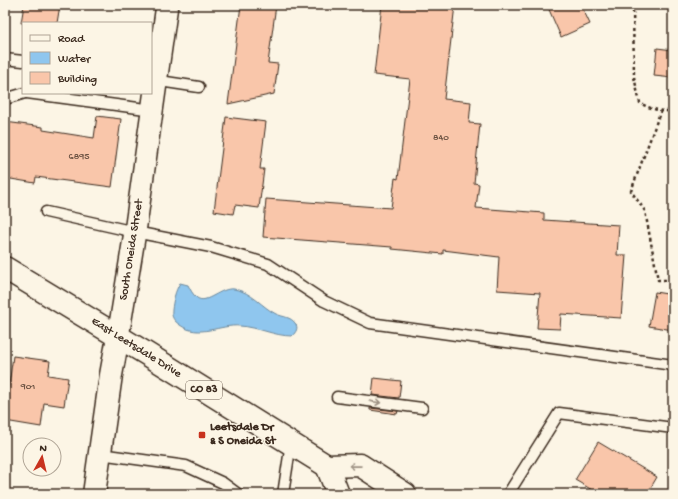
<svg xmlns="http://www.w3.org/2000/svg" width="678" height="499" font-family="'Gochi Hand',sans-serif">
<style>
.water{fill:#8fc6ee;stroke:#6d889b}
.building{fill:#f9c6aa;stroke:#3b2a1e}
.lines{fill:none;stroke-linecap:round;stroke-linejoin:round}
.service-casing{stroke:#3b2a1e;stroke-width:13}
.minor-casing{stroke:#3b2a1e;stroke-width:24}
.tertiary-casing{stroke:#3b2a1e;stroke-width:25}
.primary-casing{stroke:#3b2a1e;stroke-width:25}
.path{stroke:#3b2a1e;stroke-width:2.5;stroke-dasharray:3 3;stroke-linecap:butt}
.service{stroke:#fcf5e5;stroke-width:10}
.minor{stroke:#fcf5e5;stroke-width:21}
.tertiary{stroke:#fcf5e5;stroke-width:22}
.primary{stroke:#fcf5e5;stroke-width:22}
.oneway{stroke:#9c9082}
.poi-dot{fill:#c8321e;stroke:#fcf5e5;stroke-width:1.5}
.labels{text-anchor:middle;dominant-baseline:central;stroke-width:3;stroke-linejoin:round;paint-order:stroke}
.number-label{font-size:10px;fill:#6a5141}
.shield{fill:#fcf5e5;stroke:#75675a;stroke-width:1}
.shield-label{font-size:11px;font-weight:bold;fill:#3b2a1e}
.street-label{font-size:12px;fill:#3b2a1e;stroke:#fcf5e5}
.poi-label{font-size:12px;font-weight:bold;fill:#3b2a1e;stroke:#fcf5e5;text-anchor:start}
</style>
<rect width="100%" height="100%" fill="#fcf5e5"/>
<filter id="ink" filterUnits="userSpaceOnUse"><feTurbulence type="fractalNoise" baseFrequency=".025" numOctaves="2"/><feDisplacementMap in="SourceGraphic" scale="8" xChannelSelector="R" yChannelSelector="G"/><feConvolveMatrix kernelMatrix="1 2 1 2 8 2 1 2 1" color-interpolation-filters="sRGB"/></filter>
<g filter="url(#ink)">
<!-- water -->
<path class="water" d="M180 283 188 285C190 289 193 295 197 298 207 305 220 287 234 289 252 292 262 307 276 314 283 317 291 317 295 323 299 328 296 332 292 336 274 336 258 327 240 326 220 324 199 339 180 325 174 321 171 317 172 310 173 301 175 291 180 283Z"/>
<!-- building -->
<g class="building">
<path d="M24 5H60L57 23H21Z"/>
<path d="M241 5H276L268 63 278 64 274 94 228 104Z"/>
<path d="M382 5H455L444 99 471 102 469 123 480 124 474 183 479 184 476 208 544 213V220L619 225 617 255H626L621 318 561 314 560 329 537 328 540 293 497 290 499 257 443 250V254L392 249V247L263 237 266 199 391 208 395 178 398 179 410 79 374 75Z"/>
<path d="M547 5H581L590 24 561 37Z"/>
<path d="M657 48 673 50V78L654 76Z"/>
<path d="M97 116 121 119 112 187 36 177 35 183 5 178V122L43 127V130L94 138Z"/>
<path d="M226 117 266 122 260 169H264L259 208 235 205 233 214 214 211Z"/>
<path d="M655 292 673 295V330L649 326Z"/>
<path d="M13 356 50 361 48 375 68 378 64 406 44 403 41 427 5 421V413Z"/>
<path d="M374 378 401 381 399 398 372 395Z"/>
<path d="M370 408 398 411 397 414 370 410Z"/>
<path d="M598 442 657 477 647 494H599L575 480Z"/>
</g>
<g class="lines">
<defs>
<g id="service">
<path d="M5 59 23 61"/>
<path d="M153 80 199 87"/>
<path d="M27 93 153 110"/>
<path d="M5 99 25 93"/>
<path d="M46 212 135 232 211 247 268 264 324 301 370 323 673 365"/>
<path d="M337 397 422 408"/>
<path d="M100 454 186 466 223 483 238 494"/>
<path d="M283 494 291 443"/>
<path d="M508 494 559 413 673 428"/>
</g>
<path id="minor" d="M118 337 135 232 167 5"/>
<path id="tertiary" d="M94 494 111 375 118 337"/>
<g id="primary">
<path d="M5 268 147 354 327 466 360 465 405 494"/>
<path d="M327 466 338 494"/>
</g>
</defs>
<!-- service casing -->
<use href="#service" class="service-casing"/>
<!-- minor casing -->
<use href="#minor" class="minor-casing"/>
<!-- tertiary casing -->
<use href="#tertiary" class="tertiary-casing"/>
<!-- primary casing -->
<use href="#primary" class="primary-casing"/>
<!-- path -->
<g class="path">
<path d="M633 5 634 77 640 103C651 109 661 112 673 111"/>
<path d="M661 110 631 191 645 211 658 280H673"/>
</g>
<!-- service -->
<use href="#service" class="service"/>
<!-- minor -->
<use href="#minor" class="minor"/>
<!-- tertiary -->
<use href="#tertiary" class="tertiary"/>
<!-- primary -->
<use href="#primary" class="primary"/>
</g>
<!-- one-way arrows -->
<defs><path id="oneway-shaft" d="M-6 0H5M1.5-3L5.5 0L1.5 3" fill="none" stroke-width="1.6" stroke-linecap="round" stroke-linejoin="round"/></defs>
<g class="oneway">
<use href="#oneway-shaft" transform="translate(375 402) rotate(8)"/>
<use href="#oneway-shaft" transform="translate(355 466) rotate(-179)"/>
</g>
</g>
<!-- markers -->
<rect class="poi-dot" x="198" y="431" width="8" height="8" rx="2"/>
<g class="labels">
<!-- number labels -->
<g class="number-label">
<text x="441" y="138">840</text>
<text x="79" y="157">6895</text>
<text x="28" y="387">901</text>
</g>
<!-- shield labels -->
<rect class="shield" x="186" y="381" width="36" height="18" rx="3"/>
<g class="shield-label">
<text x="204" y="390">CO 83</text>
</g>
<!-- street labels -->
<g class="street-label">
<text transform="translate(132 250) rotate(-81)">South Oneida Street</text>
<text transform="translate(136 348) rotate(32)">East Leetsdale Drive</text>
</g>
<!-- poi labels -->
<g class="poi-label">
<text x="210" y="428">Leetsdale Dr<tspan x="210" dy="14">&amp; S Oneida St</tspan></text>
</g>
</g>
<!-- margin -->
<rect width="678" height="499" fill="none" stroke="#fcf5e5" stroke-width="20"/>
<rect x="10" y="10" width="658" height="479" fill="none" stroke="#3b2a1e" stroke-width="1.5" filter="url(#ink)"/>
<!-- legend -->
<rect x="22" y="22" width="130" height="72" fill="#fcf5e5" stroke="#afa495"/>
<rect x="30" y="35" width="20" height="6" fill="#fcf5e5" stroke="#afa495"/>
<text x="58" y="42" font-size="12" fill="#3b2a1e">Road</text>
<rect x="30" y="52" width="20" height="12" fill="#8fc6ee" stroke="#afa495"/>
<text x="58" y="62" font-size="12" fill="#3b2a1e">Water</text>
<rect x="30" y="72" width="20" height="12" fill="#f9c6aa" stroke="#afa495"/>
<text x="58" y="82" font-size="12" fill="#3b2a1e">Building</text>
<!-- north arrow -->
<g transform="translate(42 457) rotate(8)"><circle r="19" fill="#fcf5e5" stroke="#afa495"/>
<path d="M0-3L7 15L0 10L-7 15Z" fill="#c8321e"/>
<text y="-6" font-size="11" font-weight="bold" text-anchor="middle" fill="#3b2a1e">N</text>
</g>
</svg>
